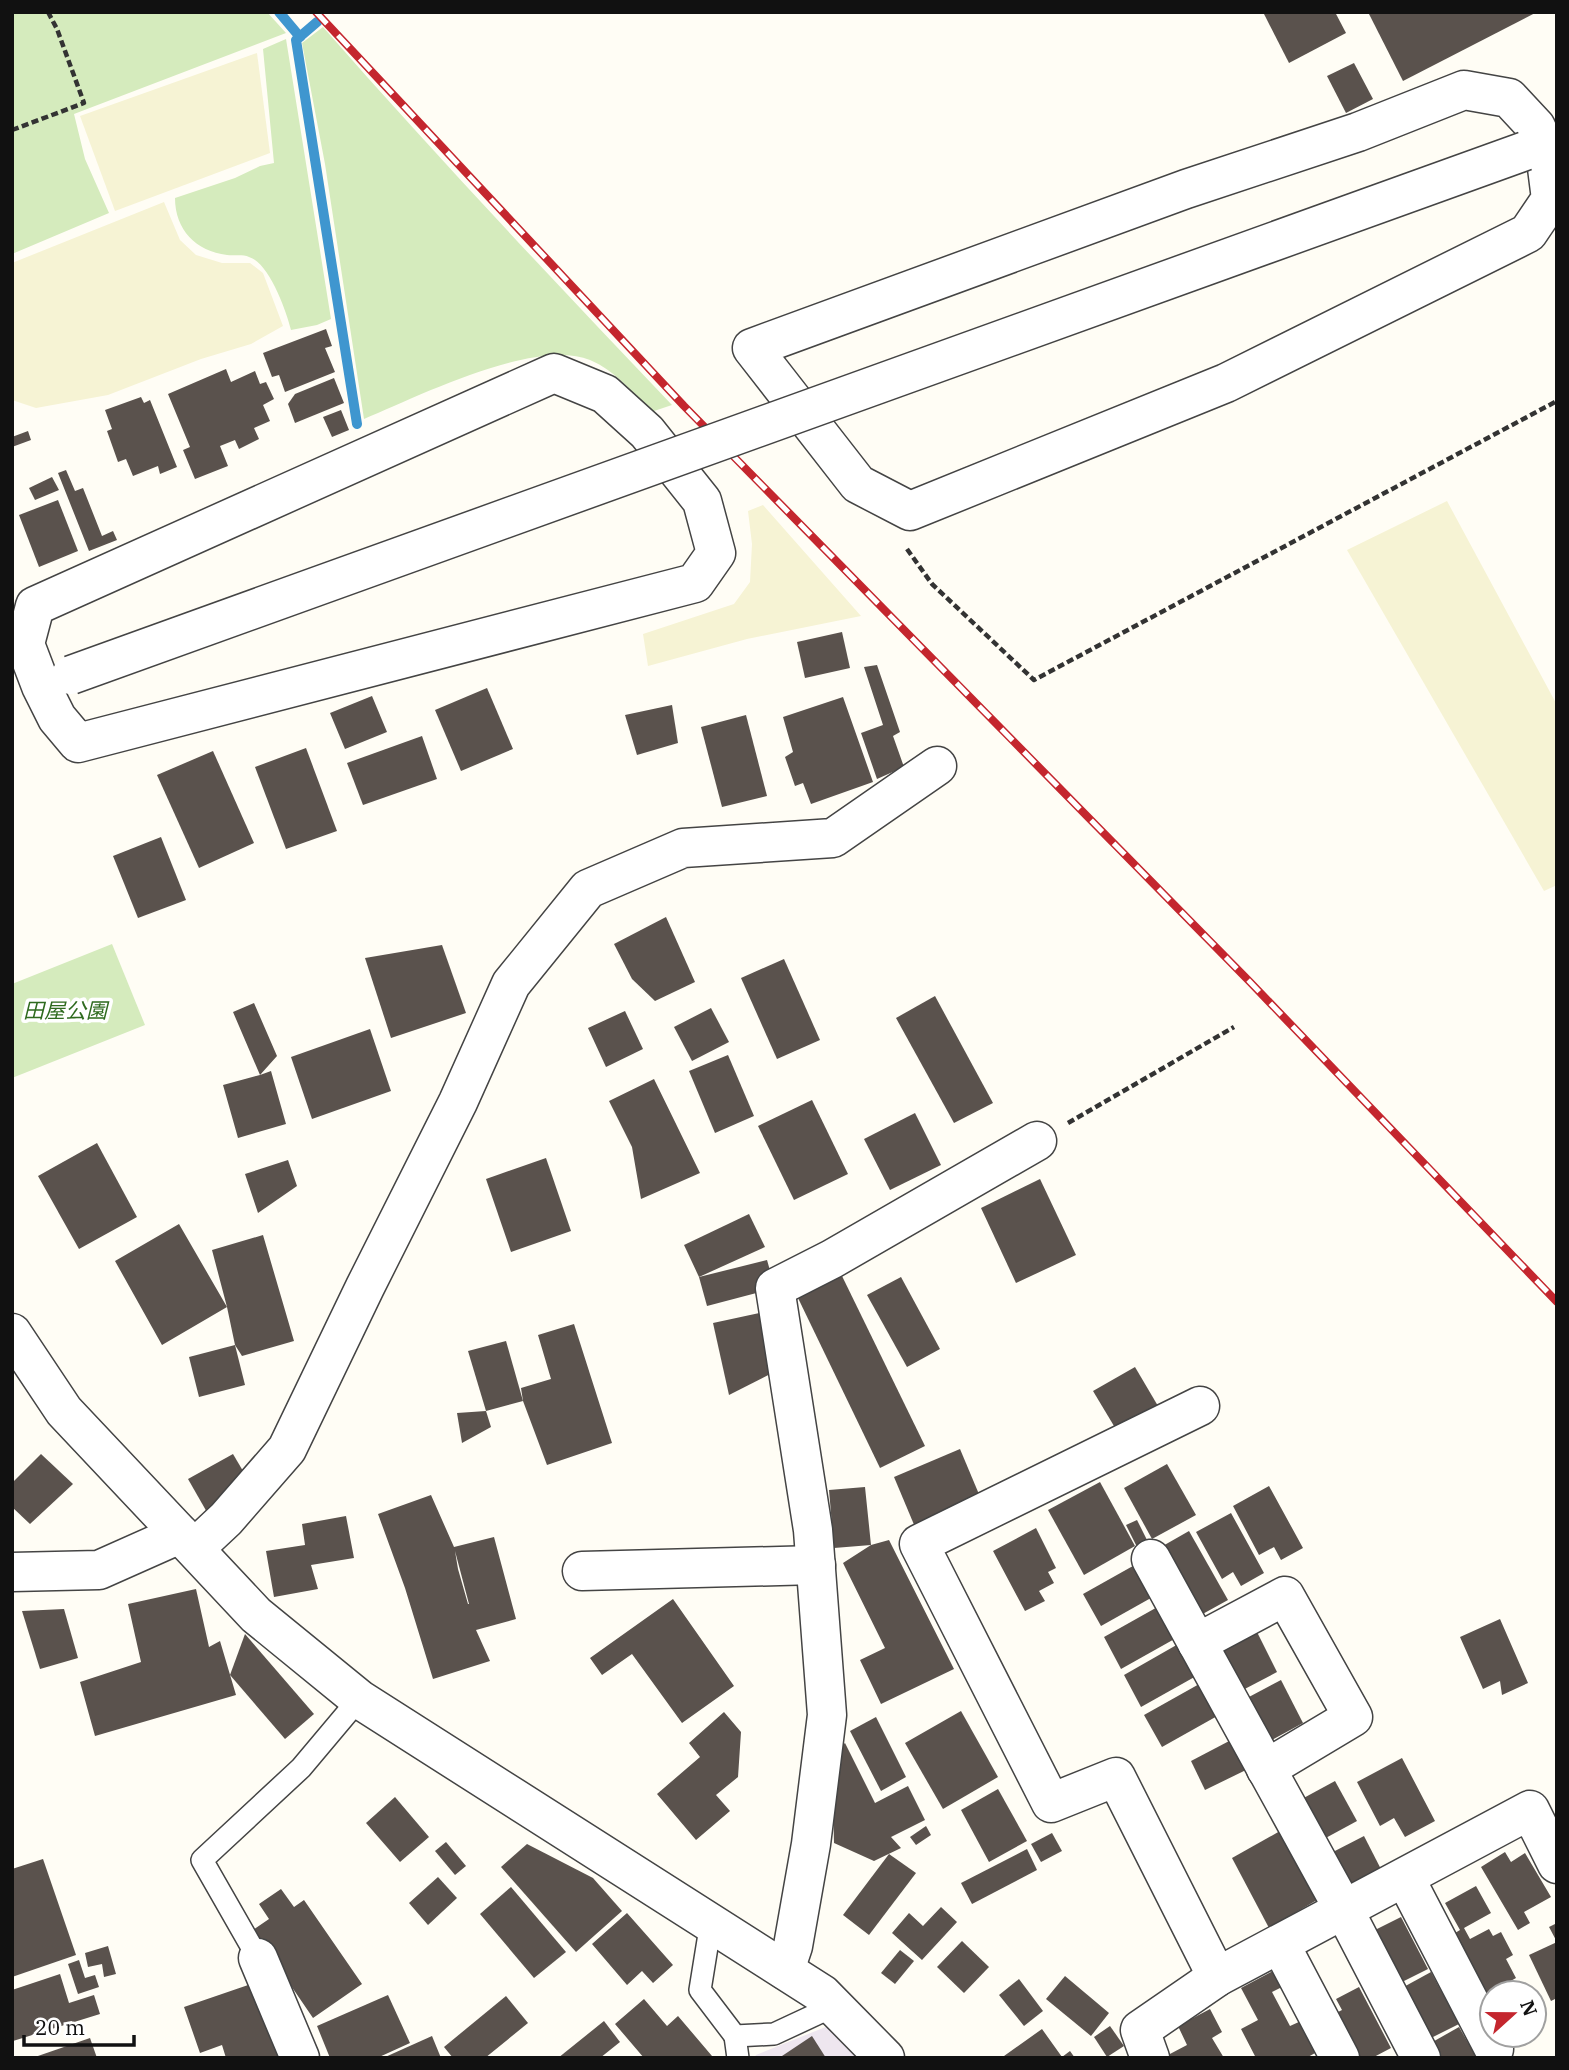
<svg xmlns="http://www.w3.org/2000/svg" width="1569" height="2070" font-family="'IBM Plex Serif','Noto Sans JP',serif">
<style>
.industrial{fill:#eee6ef}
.farmland{fill:#f6f3d4}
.green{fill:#d5ebbd}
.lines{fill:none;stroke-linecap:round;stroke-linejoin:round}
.stream{stroke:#3f96cf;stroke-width:10}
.building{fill:#5a524d;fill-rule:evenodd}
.service-casing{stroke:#444;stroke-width:24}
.minor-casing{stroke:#444;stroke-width:41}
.tertiary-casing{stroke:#444;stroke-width:41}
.path{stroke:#333;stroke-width:4.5;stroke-dasharray:7 3.5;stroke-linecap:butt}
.service{stroke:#fff;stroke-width:21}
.minor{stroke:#fff;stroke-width:38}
.tertiary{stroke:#fff;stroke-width:38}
.rail-casing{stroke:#c4262e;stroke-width:8}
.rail{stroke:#fff;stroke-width:5;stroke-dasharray:16;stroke-linecap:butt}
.tertiary-bridge-casing{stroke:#444;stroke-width:41;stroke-linecap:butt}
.tertiary-bridge{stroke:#fff;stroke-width:38}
.labels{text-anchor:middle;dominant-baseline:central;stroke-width:7;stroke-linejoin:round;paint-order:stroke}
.park-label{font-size:21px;font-style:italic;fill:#2f6b1f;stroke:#fff}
</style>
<rect width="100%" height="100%" fill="#fffdf5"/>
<!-- industrial -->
<path class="industrial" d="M833 2024 861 2058H754L756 2055Z"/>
<!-- farmland -->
<g class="farmland">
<path d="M257 53 270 153 115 211 80 116Z"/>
<path d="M164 202 180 240 196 255 222 263H250L263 273 283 326 251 344 201 359 108 395 36 408 12 400V263Z"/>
<path d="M1447 501 1557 705V885L1544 891 1347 550Z"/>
<path d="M763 505 861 616 747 639 648 666 643 634 734 604 750 582 752 544 748 511Z"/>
</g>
<!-- green -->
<g class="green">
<path d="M12 12H267L286 33 74 114 85 159 109 213 12 254Z"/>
<path d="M323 27C436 156 554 281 672 405L651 412C632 392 616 371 590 360 534 338 419 396 364 419L325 164 302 43Z"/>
<path d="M286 39 331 319 317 325 291 330C286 310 269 263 249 257 243 254 234 256 227 255 196 251 175 230 175 198L235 178 260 166 274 163 263 49Z"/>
<path d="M112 944 145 1025 12 1078V984Z"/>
</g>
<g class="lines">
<!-- stream -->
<g class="stream">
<path d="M279 12 300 37"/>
<path d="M317 22 296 40 357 424"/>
</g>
</g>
<!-- building -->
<g class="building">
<path d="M1263 12H1335L1346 33 1289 63Z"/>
<path d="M1368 12H1537L1403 81Z"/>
<path d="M1354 63 1373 99 1346 113 1327 76Z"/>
<path d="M326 329 332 346 325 348 335 372 285 392 279 375 272 377 263 353Z"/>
<path d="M226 369 231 382 255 371 260 384 266 382 274 399 263 405 270 421 254 428 259 439 239 449 235 440 220 446 228 466 195 479 183 450 190 447 168 394Z"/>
<path d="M334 378 344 403 295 423 288 404 295 394Z"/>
<path d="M141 397 144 403 150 400 177 467 160 474 158 466 133 476 126 459 118 462 107 431 112 429 105 410Z"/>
<path d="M341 410 349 430 332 437 323 417Z"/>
<path d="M28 431 31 440 12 447V437Z"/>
<path d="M66 470 75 491 83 488 102 536 113 531 117 540 89 551 58 473Z"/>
<path d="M52 477 59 490 35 500 29 488Z"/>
<path d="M58 500 78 551 39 567 19 515Z"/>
<path d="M842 632 850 668 805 678 797 642Z"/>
<path d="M877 665 900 732 893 736 904 767 877 779 861 733 883 725 864 667Z"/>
<path d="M487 688 513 749 461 771 435 710Z"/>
<path d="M372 696 387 732 345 749 330 713Z"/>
<path d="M843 697 873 782 811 804 803 783 795 786 785 757 793 752 783 717Z"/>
<path d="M672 705 678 743 637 755 625 715Z"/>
<path d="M746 715 767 796 722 807 701 727Z"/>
<path d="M422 736 437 779 363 805 347 763Z"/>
<path d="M306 748 337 831 286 849 255 767Z"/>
<path d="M213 751 254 843 199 868 157 775Z"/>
<path d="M161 837 186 900 138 918 113 856Z"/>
<path d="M666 917 695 982 655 1001 632 979 614 944Z"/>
<path d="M442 945 466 1013 391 1038 365 958Z"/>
<path d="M784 959 820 1040 777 1059 741 978Z"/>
<path d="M935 996 993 1103 954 1123 896 1018Z"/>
<path d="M254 1003 277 1056 260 1075 271 1071 286 1124 238 1138 223 1085 260 1075 233 1012Z"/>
<path d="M711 1008 729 1042 692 1061 674 1027Z"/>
<path d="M625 1011 643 1049 606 1067 588 1028Z"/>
<path d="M370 1029 391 1091 312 1119 291 1057Z"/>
<path d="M728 1055 754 1116 715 1133 689 1071Z"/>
<path d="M654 1079 700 1173 641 1199 632 1147 609 1101Z"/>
<path d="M812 1100 848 1174 794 1200 758 1126Z"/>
<path d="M915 1113 941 1165 890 1190 864 1139Z"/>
<path d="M97 1143 137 1217 79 1249 38 1176Z"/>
<path d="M546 1158 571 1231 511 1252 486 1179Z"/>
<path d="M288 1160 297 1186 258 1213 245 1174Z"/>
<path d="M1040 1179 1076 1255 1016 1283 981 1208Z"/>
<path d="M749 1214 765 1247 699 1277 684 1245Z"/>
<path d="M179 1224 227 1307 212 1250 263 1235 294 1341 242 1356 235 1345 227 1307 162 1345 115 1261Z"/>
<path d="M767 1260 775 1288 707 1306 699 1277Z"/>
<path d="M842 1276 925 1446 880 1468 798 1298Z"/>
<path d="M901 1277 940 1349 907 1367 867 1295Z"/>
<path d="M778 1309 776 1371 729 1395 713 1323Z"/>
<path d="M574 1324 612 1443 547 1465 523 1401 521 1388 551 1379 538 1335Z"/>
<path d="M506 1341 523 1401 486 1411 468 1351Z"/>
<path d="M235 1345 245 1385 199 1397 189 1357Z"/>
<path d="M1135 1367 1158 1406 1117 1431 1093 1391Z"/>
<path d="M486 1411 491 1427 462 1443 457 1413Z"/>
<path d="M960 1449 981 1499 915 1527 894 1477Z"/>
<path d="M41 1454 73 1484 30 1524 12 1507V1483Z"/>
<path d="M233 1454 253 1488 208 1514 188 1479Z"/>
<path d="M1167 1464 1196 1515 1152 1539 1124 1488Z"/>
<path d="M1100 1482 1135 1546 1084 1575 1048 1510Z"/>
<path d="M1269 1486 1303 1548 1281 1560 1274 1547 1259 1555 1233 1506Z"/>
<path d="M865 1487 871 1545 889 1540 954 1669 881 1704 860 1660 885 1648 843 1563 871 1545 834 1548 829 1490Z"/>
<path d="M431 1495 454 1547 494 1537 516 1619 476 1630 490 1661 433 1679 405 1588 378 1514ZM455 1551 469 1604H468L458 1569Z"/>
<path d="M1231 1513 1264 1573 1241 1586 1233 1572 1222 1579 1196 1532Z"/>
<path d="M346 1516 354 1558 311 1565 318 1589 274 1597 266 1551 305 1545 302 1524Z"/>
<path d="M1137 1520 1148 1542 1137 1547 1126 1525Z"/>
<path d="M1036 1528 1056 1568 1048 1572 1054 1583 1039 1591 1045 1601 1025 1611 993 1551Z"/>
<path d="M1189 1531 1228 1600 1199 1616 1161 1547Z"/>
<path d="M1140 1562 1158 1594 1101 1626 1083 1594Z"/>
<path d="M196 1589 209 1647 220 1641 236 1695 95 1736 80 1682 141 1662 128 1604Z"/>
<path d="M673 1599 734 1686 682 1723 632 1654 602 1675 590 1658Z"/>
<path d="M1161 1605 1178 1637 1121 1669 1104 1637Z"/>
<path d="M64 1609 78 1658 40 1669 22 1611Z"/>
<path d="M1500 1619 1528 1683 1502 1695 1500 1681 1483 1689 1460 1637Z"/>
<path d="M1256 1630 1277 1672 1239 1692 1220 1650Z"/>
<path d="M245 1634 314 1714 285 1739 230 1675Z"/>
<path d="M1180 1643 1198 1675 1141 1707 1124 1675Z"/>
<path d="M1281 1680 1303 1723 1270 1741 1247 1698Z"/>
<path d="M1201 1683 1219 1715 1162 1747 1144 1715Z"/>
<path d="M961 1711 998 1777 943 1809 905 1743Z"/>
<path d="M724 1712 741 1732 738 1777 716 1795 730 1811 696 1840 657 1794 700 1757 689 1743Z"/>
<path d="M876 1717 906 1777 881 1791 850 1731Z"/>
<path d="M1233 1739 1248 1769 1205 1790 1191 1761Z"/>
<path d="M845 1743 875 1803 908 1786 925 1820 891 1837 901 1848 874 1861 834 1843 832 1755Z"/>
<path d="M1402 1758 1435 1821 1405 1837 1394 1818 1380 1826 1357 1782Z"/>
<path d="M1335 1781 1357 1821 1322 1840 1300 1800Z"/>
<path d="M998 1789 1027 1841 989 1862 961 1810Z"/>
<path d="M395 1797 429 1837 400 1862 366 1823Z"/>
<path d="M926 1826 931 1835 916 1845 910 1837Z"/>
<path d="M1280 1831 1317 1900 1269 1928 1232 1858Z"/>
<path d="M1052 1833 1062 1851 1041 1862 1031 1844Z"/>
<path d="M1364 1836 1385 1877 1351 1894 1331 1853Z"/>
<path d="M446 1842 466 1866 455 1875 435 1851Z"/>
<path d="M527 1844 593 1878 622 1911 576 1952 501 1867Z"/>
<path d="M1027 1849 1037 1870 972 1904 961 1883Z"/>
<path d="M1505 1852 1511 1862 1525 1853 1551 1897 1524 1912 1530 1923 1518 1930 1481 1867Z"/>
<path d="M889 1854 916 1873 869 1935 843 1915Z"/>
<path d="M43 1859 76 1955 12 1977V1869Z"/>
<path d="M438 1877 457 1898 428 1925 409 1903Z"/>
<path d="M1476 1886 1491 1913 1464 1928 1470 1939 1489 1929 1493 1936 1501 1932 1513 1955 1506 1959 1516 1978 1482 1997 1450 1936 1460 1930 1445 1903Z"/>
<path d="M511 1887 566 1952 534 1978 480 1914Z"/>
<path d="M281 1889 294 1907 304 1900 362 1984 313 2018 253 1930 269 1919 259 1904Z"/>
<path d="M941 1907 957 1922 922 1960 892 1933 909 1913 923 1926Z"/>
<path d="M627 1913 673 1965 653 1983 642 1971 627 1985 592 1944Z"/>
<path d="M1401 1917 1428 1969 1396 1985 1369 1933Z"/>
<path d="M1557 1923V1942L1549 1927Z"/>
<path d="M962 1941 989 1967 964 1993 937 1967Z"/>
<path d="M1557 1942V1998L1551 2001 1529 1955Z"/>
<path d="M108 1946 116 1974 104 1977 102 1964 88 1967 85 1953Z"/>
<path d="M900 1950 914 1961 895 1984 881 1973Z"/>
<path d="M79 1960 85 1978 95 1975 99 1987 78 1994 68 1964Z"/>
<path d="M1273 1971 1282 1987 1272 1992 1290 2026 1301 2021 1317 2052 1306 2058H1256L1241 2029 1258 2020 1241 1988Z"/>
<path d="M1431 1972 1459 2024 1427 2040 1400 1989Z"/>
<path d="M60 1974 69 2003 94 1995 100 2014 13 2041 12 1990Z"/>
<path d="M1065 1976 1109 2013 1091 2036 1046 1999Z"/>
<path d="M1019 1979 1043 2011 1024 2026 999 1995Z"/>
<path d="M254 1983 281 2058H226L222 2045 200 2053 184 2007Z"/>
<path d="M1359 1987 1391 2048 1372 2058H1356L1334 2014 1342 2010 1336 1999Z"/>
<path d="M388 1995 410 2043 377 2058H330L317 2026Z"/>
<path d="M506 1996 528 2023 485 2058H453L444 2047Z"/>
<path d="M644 1999 667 2026 678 2016 712 2056 644 2058 615 2024Z"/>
<path d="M1210 2009 1222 2032 1212 2038 1224 2058H1170L1168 2055 1187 2045 1178 2026Z"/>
<path d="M604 2021 620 2042 600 2058H558Z"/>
<path d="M1110 2026 1124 2046 1107 2057 1094 2037Z"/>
<path d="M1459 2027 1477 2058H1437L1429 2044Z"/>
<path d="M1042 2029 1062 2057 1070 2051 1075 2058H1005L1004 2056Z"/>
<path d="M432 2036 441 2058H383Z"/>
<path d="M812 2036 826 2058H779Z"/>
<path d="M90 2038 97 2058H35V2057Z"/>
</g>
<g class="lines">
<defs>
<g id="service">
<path d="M711 1922 700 1990 735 2036 774 2034 834 2006"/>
<path d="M258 1958 202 1860 301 1768 359 1699"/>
<path d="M735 2036 738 2058"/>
</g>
<g id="minor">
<path d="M1200 1406 919 1544 1051 1803 1116 1777 1217 1977"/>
<path d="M195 1548 226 1519 287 1449 365 1287 458 1102 511 984 588 889 683 848 833 838 937 766"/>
<path d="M1151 1559 1344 1910 1421 2058"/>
<path d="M582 1571 816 1565"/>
<path d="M12 1572 99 1570 180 1534"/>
<path d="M1197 1643 1285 1596 1353 1717 1266 1769"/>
<path d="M1405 1878 1494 2049"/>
<path d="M1280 1944 1340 2058"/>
<path d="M258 1958 300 2058"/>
<path d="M785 1970 793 1946 811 1844 827 1715 813 1530 775 1288 832 1259 1037 1141"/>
<path d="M1150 2058 1140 2030 1217 1977 1530 1810 1557 1864"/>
</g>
<g id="tertiary">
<path d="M1464 90 1509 98 1536 127 1544 144 1551 199 1528 233 1226 383 910 511 858 484 752 348 1186 189 1358 132Z"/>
<path d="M554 373 605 394 647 432 702 501 716 553 695 583 78 743 57 718 41 686 25 644 35 606Z"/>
<path d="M12 1333 64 1411 180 1534 256 1615 359 1699 822 1994 885 2058"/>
</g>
</defs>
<!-- service casing -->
<use href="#service" class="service-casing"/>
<!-- minor casing -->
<use href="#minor" class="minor-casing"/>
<!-- tertiary casing -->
<use href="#tertiary" class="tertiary-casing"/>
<!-- path -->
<g class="path">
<path d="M12 130 84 103 57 29 48 12"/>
<path d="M907 549 932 584 1034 680 1557 401"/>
<path d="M1068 1123 1234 1027"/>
</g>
<!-- service -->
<use href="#service" class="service"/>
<!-- minor -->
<use href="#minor" class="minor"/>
<!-- tertiary -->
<use href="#tertiary" class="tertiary"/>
<defs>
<path id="rail" d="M316 12 684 406 1250 982 1557 1302"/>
</defs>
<!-- rail casing -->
<use href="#rail" class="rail-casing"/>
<!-- rail -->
<use href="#rail" class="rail"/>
<defs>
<path id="tertiary-bridge" d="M71 675 1525 151"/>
</defs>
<!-- tertiary-bridge casing -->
<use href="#tertiary-bridge" class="tertiary-bridge-casing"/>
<!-- tertiary-bridge -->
<use href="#tertiary-bridge" class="tertiary-bridge"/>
</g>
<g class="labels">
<!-- park labels -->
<g class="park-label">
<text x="65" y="1010">田屋公園</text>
</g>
</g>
<!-- border -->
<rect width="1569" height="2070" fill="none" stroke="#111111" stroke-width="28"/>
<!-- north arrow -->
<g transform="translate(1513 2014) rotate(69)"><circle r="33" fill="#ffffff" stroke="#a0a0a0" stroke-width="2"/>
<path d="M0-5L12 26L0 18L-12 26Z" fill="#c4262e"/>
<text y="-10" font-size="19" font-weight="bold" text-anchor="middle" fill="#111111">N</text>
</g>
<!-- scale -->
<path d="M24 2035v10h110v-10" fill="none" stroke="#111111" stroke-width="3.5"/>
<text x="35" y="2035" font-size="21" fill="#111111" stroke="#ffffff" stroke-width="5" paint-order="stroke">20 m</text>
</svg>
